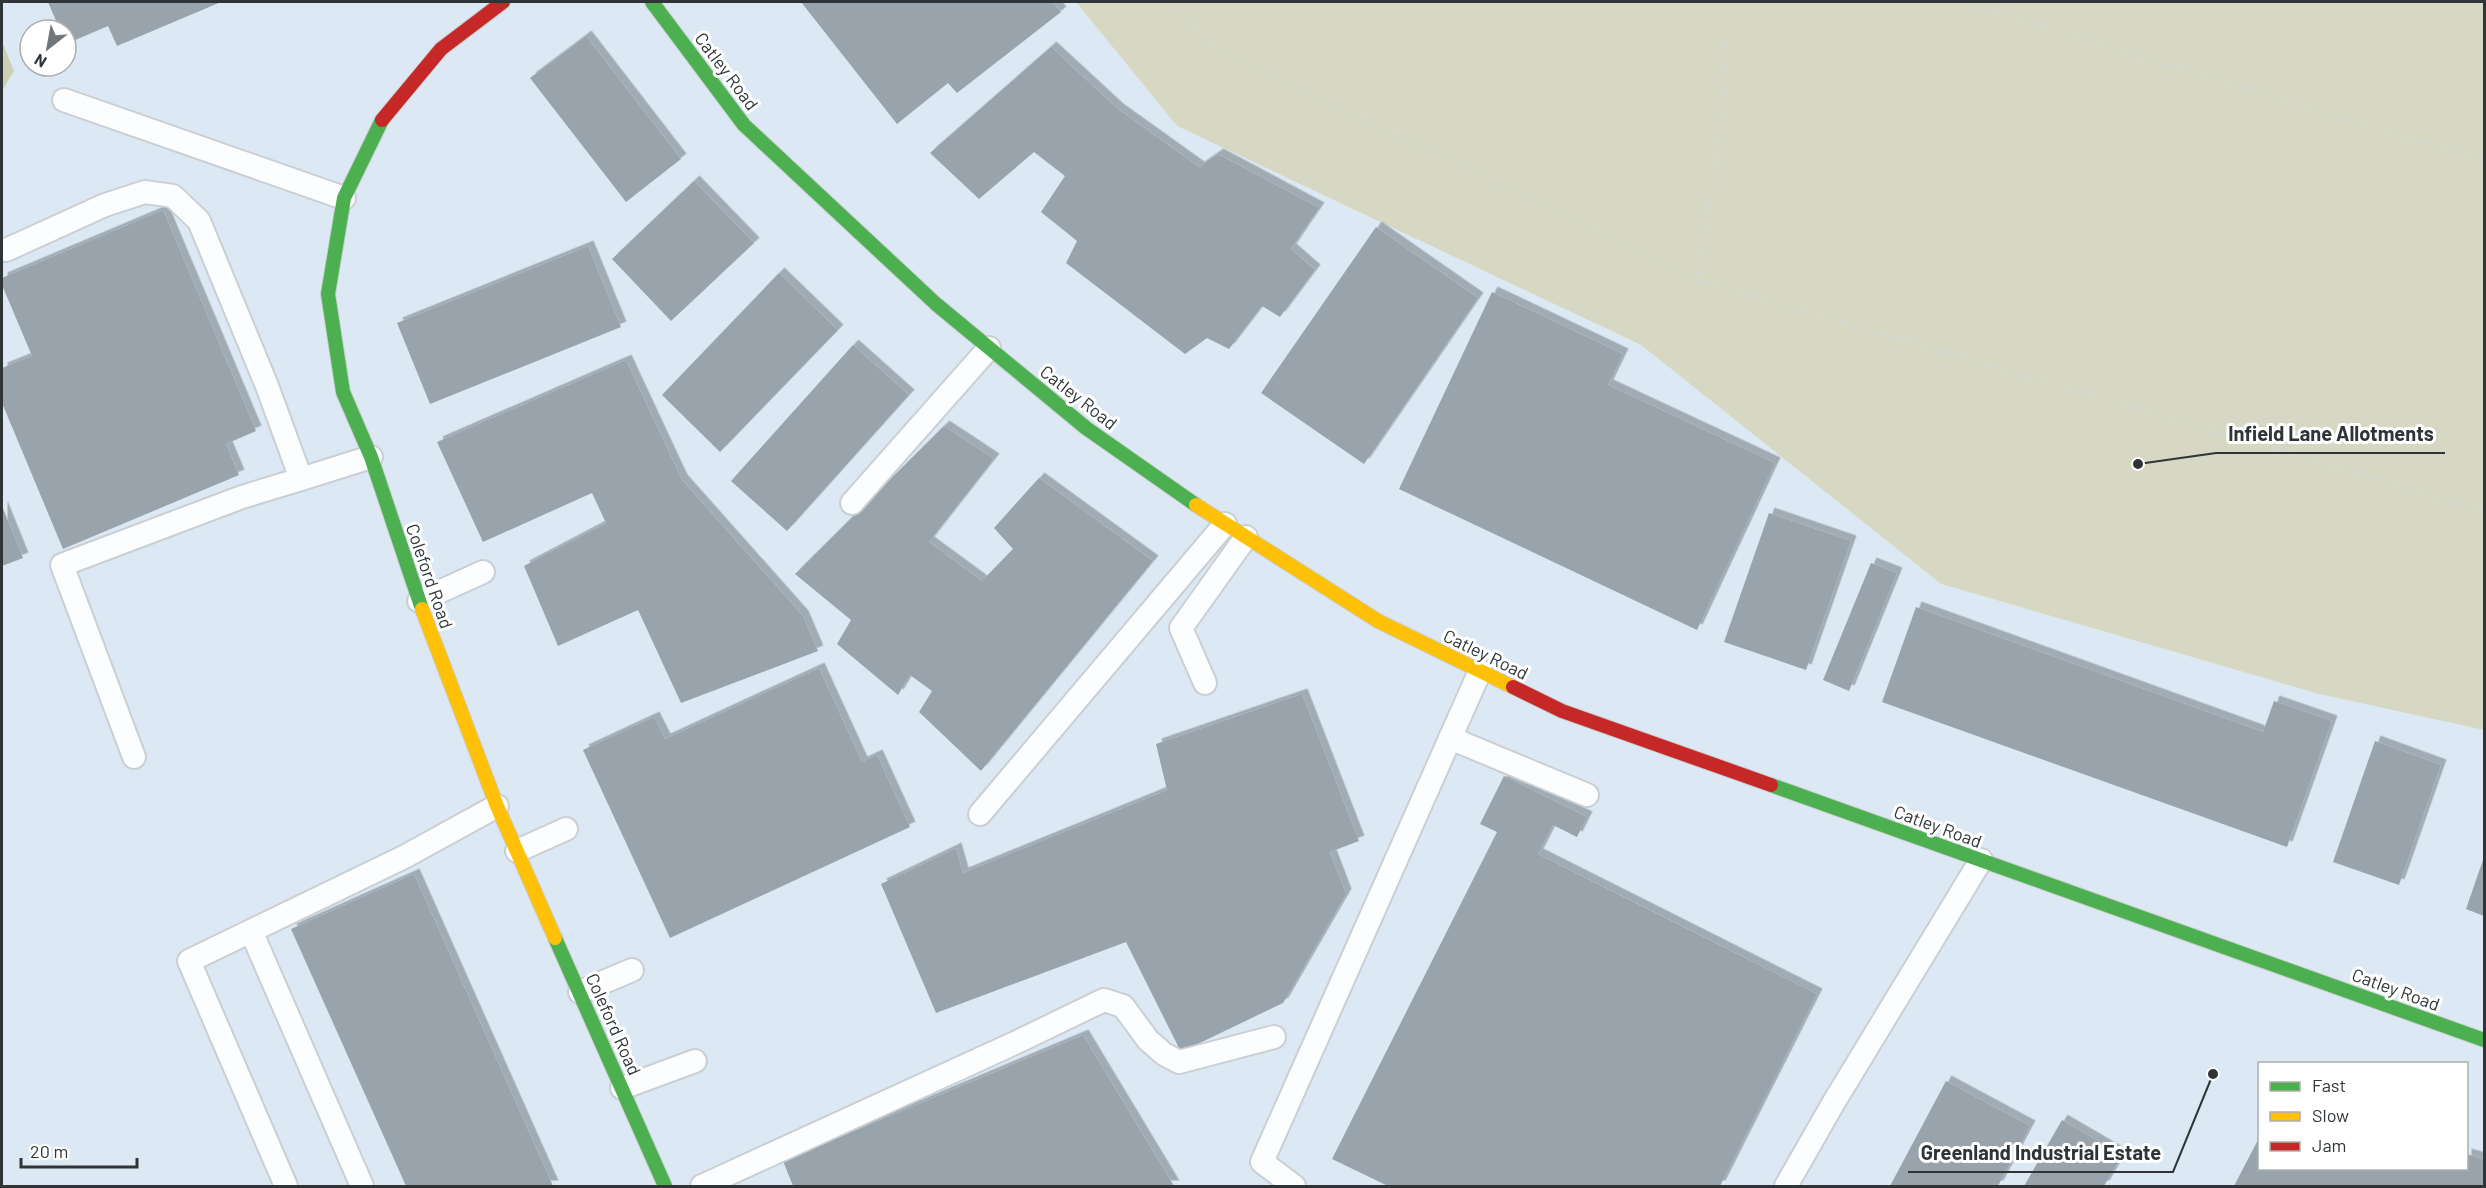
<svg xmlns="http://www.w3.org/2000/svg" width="2486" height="1188" font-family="Barlow,sans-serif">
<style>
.built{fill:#dce9f4;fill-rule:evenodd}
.green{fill:#d7d8c3}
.forest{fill:#cecfb7}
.building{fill:#99a3ab;filter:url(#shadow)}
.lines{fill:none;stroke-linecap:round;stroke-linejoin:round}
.lane-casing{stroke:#cacfd3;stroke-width:26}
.fast-casing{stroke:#cacfd3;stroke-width:16}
.slow-casing{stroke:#cacfd3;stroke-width:16}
.jam-casing{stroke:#cacfd3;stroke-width:16}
.path{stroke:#d6d8d9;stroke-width:4;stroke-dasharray:1.5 4.5;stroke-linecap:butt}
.lane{stroke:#fcfdfe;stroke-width:22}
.fast{stroke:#4caf50;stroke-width:14}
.slow{stroke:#ffc107;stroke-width:14}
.jam{stroke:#c62828;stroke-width:14}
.labels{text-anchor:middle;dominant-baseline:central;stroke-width:6;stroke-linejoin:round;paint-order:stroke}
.street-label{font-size:18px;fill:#2f3437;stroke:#fff}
.leader{fill:none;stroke:#2f3437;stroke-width:2}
.callout-dot{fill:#2f3437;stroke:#fff;stroke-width:2}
.callout-label{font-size:20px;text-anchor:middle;font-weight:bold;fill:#2f3437;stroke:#fff;stroke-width:6;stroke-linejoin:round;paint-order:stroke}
</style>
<defs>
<filter id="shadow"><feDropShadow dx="5.5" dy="-5.5" stdDeviation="0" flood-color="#0004"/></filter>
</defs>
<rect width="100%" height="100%" fill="#ecf2f7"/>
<!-- built -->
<path class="built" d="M2 2H1076L1177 126 1641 345 1941 584 2319 694 2484 730V1186H2V91L14 71 2 41ZM30 30H66V66H30ZM2260 1064H2466V1168H2260Z"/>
<!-- green -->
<path class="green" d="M1076 2H2484V730L2319 694 1941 584 1641 345 1177 126Z"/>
<!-- forest -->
<path class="forest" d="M2 41 14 71 2 91Z"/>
<!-- building -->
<g class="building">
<path d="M48 2H221L117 46 108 26 66 44V30H60Z"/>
<path d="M801 2H1052L1061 12 957 93 948 83 897 124Z"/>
<path d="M586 36 681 159 626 202 530 78Z"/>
<path d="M1051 47 1118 109 1199 167 1218 154 1319 208 1291 249 1315 270 1280 317 1262 306 1229 349 1207 338 1185 354 1066 263 1077 241 1041 212 1065 176 1034 152 979 199 930 153Z"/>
<path d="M694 181 754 243 671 321 612 259Z"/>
<path d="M163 210 256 431 226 444 239 475 63 549 2 403V368L32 356 2 285V278Z"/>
<path d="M1376 227 1478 298 1364 464 1261 393Z"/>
<path d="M588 246 621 327 430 404 397 323Z"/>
<path d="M779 273 838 330 720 452 662 395Z"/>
<path d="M1492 292 1623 354 1608 385 1775 463 1697 630 1399 489Z"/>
<path d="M853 345 909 395 787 531 731 481Z"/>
<path d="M626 360 682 480 803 616 818 651 681 703 638 610 558 646 524 566 606 523 592 493 483 542 437 442Z"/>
<path d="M944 426 994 459 929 542 982 581 1013 549 994 528 1039 478 1153 561 981 771 919 712 932 691 910 675 898 695 837 644 851 620 795 574Z"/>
<path d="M2 506 23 558 2 566Z"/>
<path d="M1769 513 1851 541 1806 670 1724 642Z"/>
<path d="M1871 563 1897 573 1849 691 1823 680Z"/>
<path d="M1916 607 2263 732 2274 701 2332 721 2287 847 1882 702Z"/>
<path d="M819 668 862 762 877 755 910 827 670 938 583 750 654 717 665 739Z"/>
<path d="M1302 694 1359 841 1330 852 1346 894 1283 1003 1181 1052 1126 942 936 1013 881 884 956 848 963 873 1167 790 1156 744Z"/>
<path d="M2375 741 2441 765 2399 885 2333 862Z"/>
<path d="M1504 776 1587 817 1577 837 1553 825 1538 854 1817 994 1720 1186H1388L1332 1159 1497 832 1480 824Z"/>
<path d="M2484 857V916L2466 909Z"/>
<path d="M414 874 553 1186H406L291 929Z"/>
<path d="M1083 1035 1174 1186H793L783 1161Z"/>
<path d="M1946 1081 2030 1126 1998 1186H1890Z"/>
<path d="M2062 1120 2122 1155 2104 1186H2024Z"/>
<path d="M2260 1136V1168H2466V1154L2484 1159V1186H2234Z"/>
</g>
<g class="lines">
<defs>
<g id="lane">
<path d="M64 100 344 198"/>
<path d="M6 250 105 205 145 192 173 196 199 221 267 386 301 479 371 457"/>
<path d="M852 503 989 348"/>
<path d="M419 601 483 572"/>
<path d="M1205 683 1181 628 1246 537"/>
<path d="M1450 738 1587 795"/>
<path d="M134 757 62 565 242 497 301 479"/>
<path d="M980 814 1225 524"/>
<path d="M517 851 566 829"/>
<path d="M251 931 362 1186"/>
<path d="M580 992 632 970"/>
<path d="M622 1088 695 1061"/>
<path d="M286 1186 189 961 404 857 497 806"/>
<path d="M702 1186 1017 1042 1104 1000 1123 1006 1148 1040 1164 1054 1179 1062 1274 1037"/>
<path d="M1294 1186 1262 1162 1480 671"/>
<path d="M1786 1186 1834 1102 1981 860"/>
</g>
<g id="fast">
<path d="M652 2 744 125 936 304 1086 428 1196 505"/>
<path d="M382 120 344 198 328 294 343 392 371 457 422 609"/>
<path d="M1771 785 2484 1040"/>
<path d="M555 938 665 1186"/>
</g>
<g id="slow">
<path d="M1196 505 1378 621 1513 687"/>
<path d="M422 609 497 806 555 938"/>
</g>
<g id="jam">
<path d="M382 120 441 49 503 2"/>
<path d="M1513 687 1562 711 1771 785"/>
</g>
</defs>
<!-- lane casing -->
<use href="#lane" class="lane-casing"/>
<!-- fast casing -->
<use href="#fast" class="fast-casing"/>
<!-- slow casing -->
<use href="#slow" class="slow-casing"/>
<!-- jam casing -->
<use href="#jam" class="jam-casing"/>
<!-- path -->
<g class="path">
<path d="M1177 2 1209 45 1699 280 2484 511"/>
<path d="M1959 2 2484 161"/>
<path d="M1699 280 1722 109 1729 2"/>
</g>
<!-- lane -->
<use href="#lane" class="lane"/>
<!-- fast -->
<use href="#fast" class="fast"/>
<!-- slow -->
<use href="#slow" class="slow"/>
<!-- jam -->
<use href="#jam" class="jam"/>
</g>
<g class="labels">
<!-- street labels -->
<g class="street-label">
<text transform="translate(727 71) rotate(53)">Catley Road</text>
<text transform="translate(1079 397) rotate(38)">Catley Road</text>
<text transform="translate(430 576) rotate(71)">Coleford Road</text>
<text transform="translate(1486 654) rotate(26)">Catley Road</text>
<text transform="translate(1938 826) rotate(20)">Catley Road</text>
<text transform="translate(2396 989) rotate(20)">Catley Road</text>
<text transform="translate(614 1024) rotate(66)">Coleford Road</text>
</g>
</g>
<!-- callouts -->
<path class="leader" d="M2138 464L2216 453H2445M2213 1074L2173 1172H1908"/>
<g class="callout-dot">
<circle cx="2138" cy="464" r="6"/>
<circle cx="2213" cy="1074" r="6"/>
</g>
<g class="callout-label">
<text x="2331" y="441">Infield Lane Allotments</text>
<text x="2041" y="1160">Greenland Industrial Estate</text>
</g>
<!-- border -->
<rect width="2486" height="1188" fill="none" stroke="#2f3437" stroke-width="6"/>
<!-- legend -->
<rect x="2258" y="1062" width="210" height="108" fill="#ffffff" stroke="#acaeaf" stroke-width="1.5"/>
<rect x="2270" y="1082" width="30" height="9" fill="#4caf50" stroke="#acaeaf" stroke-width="1.5"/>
<text x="2312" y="1092" font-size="18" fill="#2f3437">Fast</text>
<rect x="2270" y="1112" width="30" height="9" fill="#ffc107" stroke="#acaeaf" stroke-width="1.5"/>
<text x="2312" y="1122" font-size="18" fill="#2f3437">Slow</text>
<rect x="2270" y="1142" width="30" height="9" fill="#c62828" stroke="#acaeaf" stroke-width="1.5"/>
<text x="2312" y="1152" font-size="18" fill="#2f3437">Jam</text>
<!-- north arrow -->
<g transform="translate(48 48) rotate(211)"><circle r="28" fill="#ffffff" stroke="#acaeaf" stroke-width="1.5"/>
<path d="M0-4.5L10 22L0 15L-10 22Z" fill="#71767a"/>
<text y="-9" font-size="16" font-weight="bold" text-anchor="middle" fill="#2f3437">N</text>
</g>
<!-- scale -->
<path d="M21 1158v9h116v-9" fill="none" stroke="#2f3437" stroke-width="3"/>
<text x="30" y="1158" font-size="18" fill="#2f3437" stroke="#ffffff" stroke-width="4.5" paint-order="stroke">20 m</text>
</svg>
